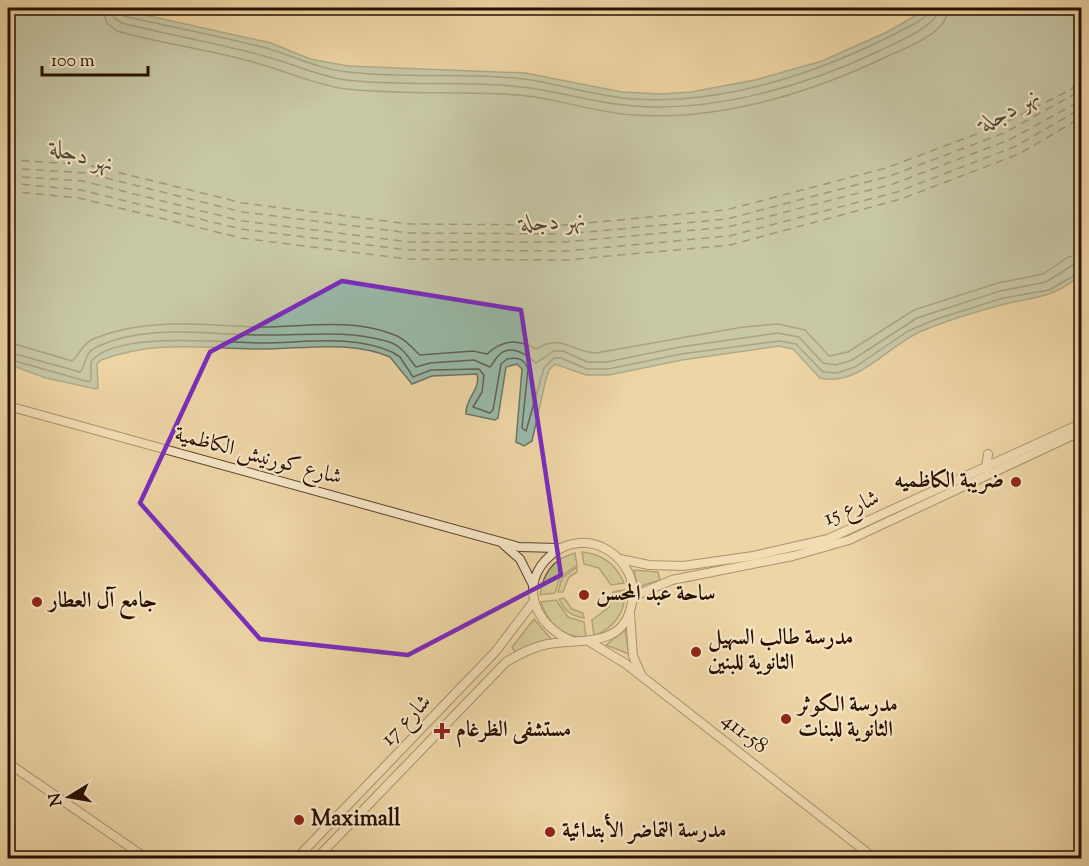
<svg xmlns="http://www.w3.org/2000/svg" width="1089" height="866" font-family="'Sorts Mill Goudy',Amiri,serif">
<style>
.green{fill:#b8bd87;stroke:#706644;stroke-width:1.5}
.water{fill:#99b9a8;stroke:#6b7565;stroke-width:1.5}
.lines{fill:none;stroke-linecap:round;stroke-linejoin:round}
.shore{stroke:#606454;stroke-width:1.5}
.ferry{stroke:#4f4b3b;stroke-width:1.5;stroke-dasharray:8 6;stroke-linecap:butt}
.tertiary-casing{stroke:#594129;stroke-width:10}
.tertiary{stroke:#f4e4c4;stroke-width:8}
.marked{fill:none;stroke:#7b2cbf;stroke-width:4.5;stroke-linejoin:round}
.poi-dot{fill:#8f2418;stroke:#f4e4c4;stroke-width:2}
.labels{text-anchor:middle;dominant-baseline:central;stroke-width:4.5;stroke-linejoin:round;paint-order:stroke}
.street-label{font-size:22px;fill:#271000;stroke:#f4e4c4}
.poi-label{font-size:22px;font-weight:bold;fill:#271000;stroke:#f4e4c4;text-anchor:start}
.water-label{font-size:24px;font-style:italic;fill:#4f4b3b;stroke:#f4e4c4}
</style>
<rect width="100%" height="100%" fill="#eed5a5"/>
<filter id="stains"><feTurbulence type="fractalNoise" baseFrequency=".00333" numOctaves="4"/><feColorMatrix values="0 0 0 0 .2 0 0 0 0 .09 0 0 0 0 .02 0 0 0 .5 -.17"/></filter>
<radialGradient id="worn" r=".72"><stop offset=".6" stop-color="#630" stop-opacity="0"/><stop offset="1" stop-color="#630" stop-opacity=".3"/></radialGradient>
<!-- green -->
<g class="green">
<path d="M582 552C603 554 616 564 624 583L611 585 599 568 584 564Z"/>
<path d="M575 553 577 565 560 577 555 593 540 595C543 573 553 559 575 553Z"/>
<path d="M577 567V572L569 577 563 592H558L562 578Z"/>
<path d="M634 570 658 572 660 580 644 585 638 590Z"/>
<path d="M625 590C626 612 614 628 594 636L592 620 609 607 613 592Z"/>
<path d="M564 598 572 609 583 613 584 618C571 616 564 610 559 599Z"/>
<path d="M556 600 568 617 584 622 586 637C563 638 547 623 541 602Z"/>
<path d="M534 619 551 639 515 652 512 647Z"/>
<path d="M625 630 629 654 606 645Z"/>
</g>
<!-- water -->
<path class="water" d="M8 8H113L271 43 310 59 348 66 525 73 622 92 662 94 691 92 755 80 822 61 887 32 929 8H1081V274C1057 298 1032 297 1001 305 975 312 948 320 922 331 889 344 860 387 820 378L793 349 779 346 682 360 609 375H586L555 364 549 370 546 379 532 441 524 446 516 442 522 369 517 364 506 367 498 418 495 420 466 414C465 398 481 390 477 374L432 376 412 384 390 357C350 340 304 349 262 349 203 349 160 339 101 360L97 364 98 388 96 389 46 378 8 364Z"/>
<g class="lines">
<!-- shore -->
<g class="shore">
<path d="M102 8 107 23 117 31C165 45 216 50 263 65 291 73 316 85 346 89 403 95 461 91 518 95 557 98 595 113 634 115 720 121 811 93 888 56 908 47 947 34 948 8"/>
<path d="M111 8 114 18 122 23C169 35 217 43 264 56 292 63 316 76 346 80 404 87 464 80 522 87 560 91 596 104 634 106 716 112 806 86 879 51 895 43 938 26 939 8"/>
<path d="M119 8 124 16C171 27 219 36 266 48 294 56 318 69 348 72 406 79 466 72 524 79 561 84 598 97 635 99 733 105 832 68 916 23L929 14 931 8"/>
<path d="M8 342 72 361C80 354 82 344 93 339 147 316 204 326 261 327 304 327 350 318 392 334 405 338 411 347 420 355L473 351 487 354C503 339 518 339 536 349 564 333 570 352 596 353L743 327 778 324 805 330 829 356 848 352 914 310 998 283 1043 274 1068 257 1082 254"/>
<path d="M8 352 80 372C87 365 83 354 96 347 147 323 206 335 259 335 302 336 343 329 386 341 402 345 407 356 416 367L430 363 474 360 490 367C493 364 495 359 498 356 510 343 526 354 536 363L554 351H563L587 362H607L680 347 778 333 799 337 823 363 836 365 852 360 917 318 1000 291 1046 282 1073 265 1082 263"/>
<path d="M8 359 89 382 91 379V362C113 330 225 343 261 343 304 343 351 334 392 352L400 357 413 377 431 370 479 369 484 375 482 392 473 407 490 413 493 410 501 364 507 359C517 357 524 358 528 369L522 428 526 431 544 368 554 358H561L587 369H608L681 354 779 341 796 344 823 372 837 373 855 367 908 331 934 320 1003 298 1049 290 1082 271"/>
</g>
<!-- ferry -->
<g class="ferry">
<path d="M8 163 14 160 88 165 243 203 410 224 565 225 726 210 886 168 998 126 1072 89 1082 76"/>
<path d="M8 168 86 173 242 212 410 233 565 234 727 219 890 176 1004 133 1082 90"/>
<path d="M8 176 83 181 242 221 409 242H565L728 227 893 184 1009 140 1082 100"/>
<path d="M8 183 81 190 241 229 408 250 566 251 729 236 897 192 1014 147 1082 108"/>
<path d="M8 191 79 198 241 238 408 259 566 260 730 245 901 199 1019 154 1082 117"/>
</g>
<defs>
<g id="tertiary">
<path d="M8 406 519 547 559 548"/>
<path d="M986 468 988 454"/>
<path d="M504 545 520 559 534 587"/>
<path d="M620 559 649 565 683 566 753 556 828 539 1082 423"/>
<path d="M633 600 639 594 672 580 793 556 849 540 1082 431"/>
<path d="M630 614 633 656 641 674"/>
<path d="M590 642 626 664 874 858"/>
<path d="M8 763 146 858"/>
<path d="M297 858 496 651 534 601"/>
<path d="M317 858 506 662C519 654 532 647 548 644 581 638 625 649 632 602 640 557 586 524 551 555 517 584 535 626 572 641"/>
</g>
</defs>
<!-- tertiary casing -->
<use href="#tertiary" class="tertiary-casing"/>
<!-- tertiary -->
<use href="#tertiary" class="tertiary"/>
</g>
<!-- marked area -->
<path d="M0 0H1089V866H0ZM342 281 521 310 561 575 408 655 260 639 140 503 210 352Z" fill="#eed5a5" fill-opacity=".55" fill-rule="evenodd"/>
<path class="marked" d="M342 281 521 310 561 575 408 655 260 639 140 503 210 352Z"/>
<!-- markers -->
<g class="poi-dot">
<circle cx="1016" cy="482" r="6"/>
<circle cx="584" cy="595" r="6"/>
<circle cx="37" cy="602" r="6"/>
<circle cx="696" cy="652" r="6"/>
<circle cx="786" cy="719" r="6"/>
<path d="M439 722h6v6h6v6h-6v6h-6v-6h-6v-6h6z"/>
<circle cx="299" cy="820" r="6"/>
<circle cx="550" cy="832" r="6"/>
</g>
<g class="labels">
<!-- street labels -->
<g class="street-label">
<text transform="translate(258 457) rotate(15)">شارع كورنيش الكاظمية</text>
<text transform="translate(852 509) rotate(-23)">شارع 15</text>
<text transform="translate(407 721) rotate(-46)">شارع 17</text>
<text transform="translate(744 734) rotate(38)">411-58</text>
</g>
<!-- poi labels -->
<g class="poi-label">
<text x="1004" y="482" text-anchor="end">ضريبة الكاظميه</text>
<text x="596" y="595">ساحة عبد المحسن</text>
<text x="49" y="602">جامع آل العطار</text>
<text x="708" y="639">مدرسة طالب السهيل<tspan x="708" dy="25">الثانوية للبنين</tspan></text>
<text x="798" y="706">مدرسة الكوثر<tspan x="798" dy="25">الثانوية للبنات</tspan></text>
<text x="456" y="731">مستشفى الظرغام</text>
<text x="311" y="820">Maximall</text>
<text x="562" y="832">مدرسة التماضر الأبتدائية</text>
</g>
<!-- water labels -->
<g class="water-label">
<text transform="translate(1010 111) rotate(-30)">نهر دجلة</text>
<text transform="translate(82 157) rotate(16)">نهر دجلة</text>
<text transform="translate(553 223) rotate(-4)">نهر دجلة</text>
</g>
</g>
<!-- margin -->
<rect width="1089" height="866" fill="none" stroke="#eed5a5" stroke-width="30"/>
<rect x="9" y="9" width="1071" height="848" fill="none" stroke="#271000" stroke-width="3"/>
<rect x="15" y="15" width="1059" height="836" fill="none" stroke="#271000" stroke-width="1.5"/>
<!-- north arrow -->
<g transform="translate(69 797) rotate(259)" stroke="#f4e4c4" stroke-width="4.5" paint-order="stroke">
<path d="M0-4.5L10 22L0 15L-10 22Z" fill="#271000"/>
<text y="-9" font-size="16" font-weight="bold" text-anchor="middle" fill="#271000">N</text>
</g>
<!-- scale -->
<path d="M42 66v9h106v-9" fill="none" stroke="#271000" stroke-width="3"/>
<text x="51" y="66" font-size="18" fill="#271000" stroke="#f4e4c4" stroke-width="4.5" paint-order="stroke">100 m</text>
<rect width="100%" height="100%" filter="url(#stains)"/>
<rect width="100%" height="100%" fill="url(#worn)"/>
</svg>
